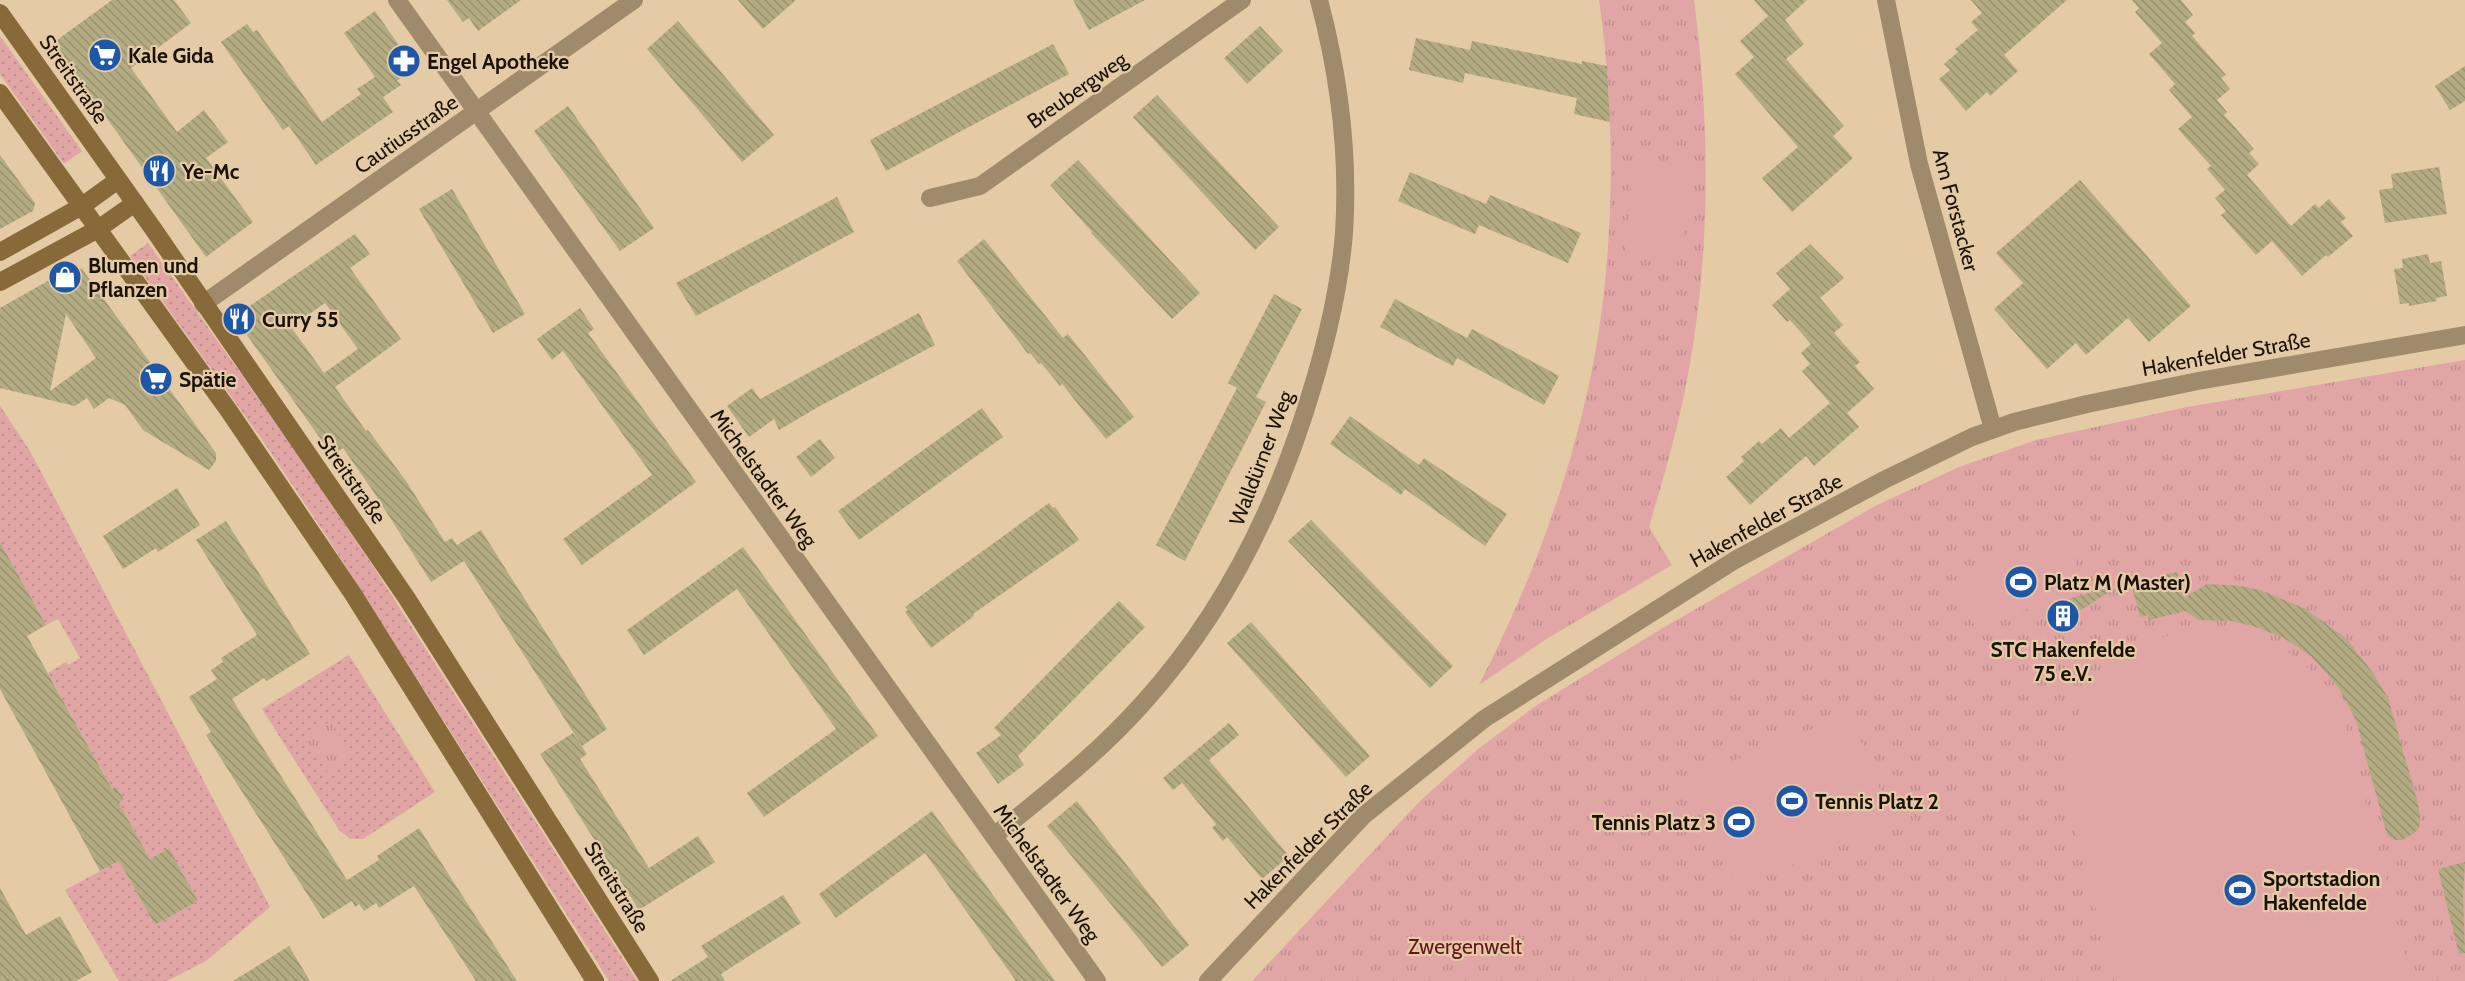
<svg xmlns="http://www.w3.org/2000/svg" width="2465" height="981" font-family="Cabin,sans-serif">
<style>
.grass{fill:url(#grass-dots)}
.park{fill:url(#park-tufts)}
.pitch{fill:#e1a5a6}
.building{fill:url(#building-back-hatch);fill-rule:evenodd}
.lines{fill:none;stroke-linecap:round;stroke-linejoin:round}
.street{stroke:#9f8b6c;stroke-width:18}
.secondary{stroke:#87693a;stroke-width:18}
.labels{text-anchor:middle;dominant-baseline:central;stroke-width:4.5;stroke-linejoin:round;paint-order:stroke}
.poi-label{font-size:21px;font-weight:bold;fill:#1b1205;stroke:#e4cba5;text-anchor:start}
.street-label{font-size:21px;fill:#1b1205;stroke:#e4cba5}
.park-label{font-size:21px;fill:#651520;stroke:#e4cba5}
</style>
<defs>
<pattern id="grass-dots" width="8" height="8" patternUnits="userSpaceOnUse" patternTransform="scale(1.5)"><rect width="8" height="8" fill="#e1a5a6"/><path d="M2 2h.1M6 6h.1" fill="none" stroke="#c08d8d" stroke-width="1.8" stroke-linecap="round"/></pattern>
<pattern id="park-tufts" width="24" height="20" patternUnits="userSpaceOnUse" patternTransform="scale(1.5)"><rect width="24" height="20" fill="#e1a5a6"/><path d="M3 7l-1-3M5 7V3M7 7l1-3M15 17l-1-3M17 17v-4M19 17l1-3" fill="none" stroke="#c08d8d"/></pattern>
<pattern id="building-back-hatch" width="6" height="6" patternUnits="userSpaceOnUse" patternTransform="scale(1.5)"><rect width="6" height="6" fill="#b3ab82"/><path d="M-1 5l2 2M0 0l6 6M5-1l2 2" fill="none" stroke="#99926f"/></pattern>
</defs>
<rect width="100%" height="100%" fill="#e4cba5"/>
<!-- grass -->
<g class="grass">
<path d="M0 36 82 151 64 164 0 74Z"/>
<path d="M148 243 288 440 373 566 637 981H609L327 537 263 441 130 256Z"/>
<path d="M0 406 30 451 270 907 206 961 167 981H119L65 890 119 861 155 925 198 901 169 848 150 859 119 803 124 800 116 786 112 789 48 673 66 662 68 665 80 658 58 619 46 625 0 542Z"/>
<path d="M349 655 435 792 363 839H350L339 830 262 709Z"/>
</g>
<!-- park -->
<g class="park">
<path d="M1599 0H1694C1711 130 1711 266 1684 395 1675 439 1662 483 1649 527L1672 565 1548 638 1479 685C1524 597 1560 506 1583 410 1615 283 1618 130 1599 0Z"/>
<path d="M2465 360V981H1252L1419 802 1478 749 1537 705 1661 629 1875 506 1959 467 2036 440 2187 407Z"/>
<path d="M331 721 353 757 328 773 305 737Z"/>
</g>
<!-- pitch -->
<g class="pitch">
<path d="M1633 161 1689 165 1683 255 1626 251Z"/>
<path d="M2068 539 2084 593 1973 624 1958 571Z"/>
<path d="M2219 629C2279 636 2311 661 2342 712L2412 981H2114C2104 943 2095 905 2085 867 2065 790 2048 735 2108 672 2138 641 2177 628 2219 629Z"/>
<path d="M1850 714 1894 824 1735 888 1690 778Z"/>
</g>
<!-- building -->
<g class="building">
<path d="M112 0H174L191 23 131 68 177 132 204 110 228 142 206 158 253 222 206 257 53 43Z"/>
<path d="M447 0H521L478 31 469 18 463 22Z"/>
<path d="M738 0H796L763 29Z"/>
<path d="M1073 0H1145L1089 30Z"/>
<path d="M1754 0H1807L1785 20 1804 44 1786 59 1844 126 1833 136 1853 158 1792 212 1762 178 1798 147 1735 74 1754 57 1740 41 1768 16Z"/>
<path d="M1971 0H2067L2004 55 2018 71 1990 96 1987 92 1966 111 1939 79 1950 70 1944 64 1958 52 1955 49 1978 30 1971 22 1982 13Z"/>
<path d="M2132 0H2181L2193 15 2185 22 2195 33 2192 36 2226 75 2221 78 2230 89 2217 100 2227 112 2224 115 2254 149 2249 153 2259 164 2247 175 2291 226 2315 204 2319 208 2329 199 2346 218 2341 222 2353 236 2328 257 2326 255 2302 276 2272 241 2256 255 2221 215 2226 211 2215 198 2225 190 2207 169 2211 166 2178 129 2192 117 2169 90 2175 84 2149 54 2162 43 2135 12 2139 8Z"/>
<path d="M375 11 414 67 397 81 401 85 383 97 393 112 316 165 289 126 283 130 221 42 247 24 253 32 257 30 322 122 361 94 357 89 375 77 344 33Z"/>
<path d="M678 21 774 135 742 162 647 49Z"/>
<path d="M1260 26 1283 51 1247 84 1224 58Z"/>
<path d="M1416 38 1470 50 1472 41 1582 64V61L1607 66 1610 122 1574 114 1577 98 1465 73 1463 83 1409 70Z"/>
<path d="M1053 44 1069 74 886 171 870 140Z"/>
<path d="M2465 66V101L2450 110 2435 86Z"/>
<path d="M1157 95 1279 227 1255 250 1133 117Z"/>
<path d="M568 106 654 228 620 251 534 131Z"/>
<path d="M0 155 35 203 33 211 0 229Z"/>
<path d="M1078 160 1200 293 1172 319 1091 233 1092 232 1050 185Z"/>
<path d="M2439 167 2447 214 2385 223 2379 190 2393 188 2391 174Z"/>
<path d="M1410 172 1486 204 1490 195 1581 233 1568 263 1479 225 1475 234 1398 201Z"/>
<path d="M2080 180 2191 306 2149 342 2128 318 2086 355 2076 343 2047 369 1994 309 2023 283 1996 253Z"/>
<path d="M452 189 525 314 493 333 419 209Z"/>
<path d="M837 197 854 232 696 316 676 283Z"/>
<path d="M355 234 370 254 350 268 401 339 335 387 366 431 368 430 406 481 445 542 452 538 457 545 481 530 607 729 582 746 464 561 431 582 373 491 343 448 332 455 237 321 238 314ZM325 303 358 349 324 373 291 327Z"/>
<path d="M984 239 1063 338 1068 334 1134 417 1106 439 1062 384 1060 386 1041 363 1039 364 1030 353 1028 354 957 261Z"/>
<path d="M1810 244 1844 278 1820 298 1843 325 1834 333 1860 362 1855 366 1874 389 1847 413 1859 427 1814 466 1806 456 1750 505 1726 477 1744 461 1741 457 1759 441 1762 444 1781 428 1789 438 1830 403 1802 371 1810 364 1801 353 1811 344 1790 320 1787 322 1772 305 1790 289 1776 273Z"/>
<path d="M2428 254 2430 263 2441 261 2447 296 2436 298 2437 301 2409 306V303L2400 304 2394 269 2403 268 2402 259Z"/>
<path d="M74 266 82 269 216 453V461L209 470 143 430 125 405 109 398 94 409 87 398 75 406 0 388V308ZM66 314 96 358 50 391Z"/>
<path d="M1274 294 1302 309 1256 397 1266 402 1185 561 1156 545 1237 388 1228 383Z"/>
<path d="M1395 299 1467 338 1472 329 1559 376 1544 405 1457 358 1453 366 1380 327Z"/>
<path d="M580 308 594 329 588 333 696 482 582 565 563 539 652 475 563 351 552 360 537 339Z"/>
<path d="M919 313 935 345 820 406 779 430 774 419 749 437 727 406 752 388 760 399Z"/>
<path d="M982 408 1003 437 859 540 838 511Z"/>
<path d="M1350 416 1419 465 1424 458 1507 514 1485 546 1405 489 1401 495 1330 444Z"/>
<path d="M820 439 835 458 811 477 796 457Z"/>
<path d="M177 488 200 525 158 552 156 548 123 569 103 536Z"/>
<path d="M1049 503 1053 508 1055 507 1079 540 973 614 974 616 931 648 905 612 908 610 905 607Z"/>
<path d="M1311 520 1453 666 1430 688 1288 541Z"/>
<path d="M226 521 310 654 267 681 264 678 232 699 347 880 379 860 377 856 419 828 517 981H476L414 886 379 908 376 903 364 911 359 904 355 907 352 901 323 919 239 787 206 735 211 732 189 697 217 679 211 670 223 662 221 658 257 635 196 540Z"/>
<path d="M0 542 46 625 27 636 112 789 116 786 124 800 119 803 140 841 150 859 169 848 198 901 155 925 119 861 100 871 0 689Z"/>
<path d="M743 547 878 736 764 817 747 793 836 729 737 589 644 655 627 630Z"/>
<path d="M2177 572 2184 598 2207 584 2241 586 2260 590 2304 608 2347 639 2373 673 2388 698 2418 803 2420 820 2419 828 2413 834 2402 840H2394L2387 835 2356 720 2338 687 2311 656 2282 637 2253 626 2231 621 2198 620 2186 611 2149 620 2148 615 2140 617 2131 584Z"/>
<path d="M2107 588 2109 592 2056 626 2051 604Z"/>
<path d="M1119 601 1145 627 1018 756 1024 765 998 784 976 753 1001 735 994 728Z"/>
<path d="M1251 622 1370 756 1346 777 1227 643Z"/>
<path d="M1229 723 1239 735 1209 760 1289 856 1262 879 1227 837 1223 841 1212 828 1216 824 1182 783 1173 790 1163 778Z"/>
<path d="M573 733 587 754 580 759 649 868 698 836 715 862 639 910 540 754Z"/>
<path d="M1077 801 1189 945 1162 967 1047 826Z"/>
<path d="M932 811 1014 924 1055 981H1016L925 853 836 918 819 894Z"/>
<path d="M2465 862 2463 895 2465 953 2459 954 2438 869Z"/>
<path d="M0 888 26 935 60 916 92 972 76 981H0Z"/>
<path d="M783 895 801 923 721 974 725 981H670L708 957 701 946Z"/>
<path d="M289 946 310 981H233Z"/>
</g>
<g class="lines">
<!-- street -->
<g class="street">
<path d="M397 0 1097 981"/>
<path d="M1886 0 1919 164 1993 429"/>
<path d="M930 198 980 186 1242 0"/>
<path d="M203 304 634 0"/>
<path d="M994 836C1046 794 1099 753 1144 702 1227 610 1281 497 1315 379 1329 331 1340 283 1344 233 1349 155 1339 75 1319 0"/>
<path d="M1208 981 1363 816 1484 719 1735 560 1884 480 1972 437 2014 422 2087 404 2198 381 2465 335"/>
</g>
<!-- secondary -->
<g class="secondary">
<path d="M0 13 154 230 406 597 650 981"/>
<path d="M0 93 229 411 353 594 595 981"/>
<path d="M0 252 82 206 118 180"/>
<path d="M0 282 98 229 135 203"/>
</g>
</g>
<!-- icons -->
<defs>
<symbol id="supermarket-disc" viewBox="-11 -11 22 22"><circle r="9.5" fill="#1e56a8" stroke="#e4cba5"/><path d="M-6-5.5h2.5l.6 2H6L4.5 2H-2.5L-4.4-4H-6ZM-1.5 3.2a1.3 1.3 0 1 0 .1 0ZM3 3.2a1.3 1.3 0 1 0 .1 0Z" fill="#fff"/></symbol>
<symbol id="pharmacy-disc" viewBox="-11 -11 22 22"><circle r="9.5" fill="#1e56a8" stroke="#e4cba5"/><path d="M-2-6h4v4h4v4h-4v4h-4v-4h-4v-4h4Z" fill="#fff"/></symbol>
<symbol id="restaurant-disc" viewBox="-11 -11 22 22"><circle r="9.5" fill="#1e56a8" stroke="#e4cba5"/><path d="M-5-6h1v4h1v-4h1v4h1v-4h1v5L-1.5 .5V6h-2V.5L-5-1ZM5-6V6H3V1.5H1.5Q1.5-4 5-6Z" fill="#fff"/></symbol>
<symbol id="shop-disc" viewBox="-11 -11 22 22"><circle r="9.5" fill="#1e56a8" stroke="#e4cba5"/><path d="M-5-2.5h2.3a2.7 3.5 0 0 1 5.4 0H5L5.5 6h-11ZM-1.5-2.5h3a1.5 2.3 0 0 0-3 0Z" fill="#fff"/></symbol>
<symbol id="stadium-disc" viewBox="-11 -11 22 22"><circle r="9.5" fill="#1e56a8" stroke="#e4cba5"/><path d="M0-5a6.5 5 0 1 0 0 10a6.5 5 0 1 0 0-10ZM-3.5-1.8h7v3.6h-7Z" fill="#fff"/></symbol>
<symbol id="building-disc" viewBox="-11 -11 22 22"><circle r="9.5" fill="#1e56a8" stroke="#e4cba5"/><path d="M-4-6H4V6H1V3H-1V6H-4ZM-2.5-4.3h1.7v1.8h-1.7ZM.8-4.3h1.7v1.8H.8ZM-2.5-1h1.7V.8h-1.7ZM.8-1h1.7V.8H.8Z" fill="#fff"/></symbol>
</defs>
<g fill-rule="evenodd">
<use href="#supermarket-disc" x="86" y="36" width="38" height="38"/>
<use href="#pharmacy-disc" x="385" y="42" width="38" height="38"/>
<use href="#restaurant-disc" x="140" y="152" width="38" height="38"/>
<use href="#shop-disc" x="46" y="258" width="38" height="38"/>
<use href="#restaurant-disc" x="220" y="300" width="38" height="38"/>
<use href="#supermarket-disc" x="137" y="360" width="38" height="38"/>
<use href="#stadium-disc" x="2002" y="563" width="38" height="38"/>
<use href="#building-disc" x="2044" y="597" width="38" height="38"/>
<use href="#stadium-disc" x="1773" y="782" width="38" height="38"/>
<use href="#stadium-disc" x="1720" y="803" width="38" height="38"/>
<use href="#stadium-disc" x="2221" y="871" width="38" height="38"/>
</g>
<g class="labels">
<!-- poi labels -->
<g class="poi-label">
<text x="128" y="55">Kale Gida</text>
<text x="427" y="61">Engel Apotheke</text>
<text x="182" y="171">Ye-Mc</text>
<text x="88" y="265">Blumen und<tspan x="88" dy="24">Pflanzen</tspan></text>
<text x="262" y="319">Curry 55</text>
<text x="179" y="379">Spätie</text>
<text x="2044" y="582">Platz M (Master)</text>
<text x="2063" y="649" text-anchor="middle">STC Hakenfelde<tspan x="2063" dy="24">75 e.V.</tspan></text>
<text x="1815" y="801">Tennis Platz 2</text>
<text x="1716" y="822" text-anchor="end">Tennis Platz 3</text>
<text x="2263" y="878">Sportstadion<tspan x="2263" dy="24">Hakenfelde</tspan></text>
</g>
<!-- street labels -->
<g class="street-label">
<text transform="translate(74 79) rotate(55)">Streitstraße</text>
<text transform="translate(1077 90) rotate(-35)">Breubergweg</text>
<text transform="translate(406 134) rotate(-35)">Cautiusstraße</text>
<text transform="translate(1956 210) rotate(75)">Am Forstacker</text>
<text transform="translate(2226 354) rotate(-10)">Hakenfelder Straße</text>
<text transform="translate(1261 458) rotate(-69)">Walldürner Weg</text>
<text transform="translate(764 478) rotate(54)">Michelstadter Weg</text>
<text transform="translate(352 479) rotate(55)">Streitstraße</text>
<text transform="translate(1766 520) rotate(-29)">Hakenfelder Straße</text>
<text transform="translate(1308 845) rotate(-45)">Hakenfelder Straße</text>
<text transform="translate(1047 873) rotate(54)">Michelstadter Weg</text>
<text transform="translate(617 887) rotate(58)">Streitstraße</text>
</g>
<!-- park labels -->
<g class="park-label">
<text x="1465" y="946">Zwergenwelt</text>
</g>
</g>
</svg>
